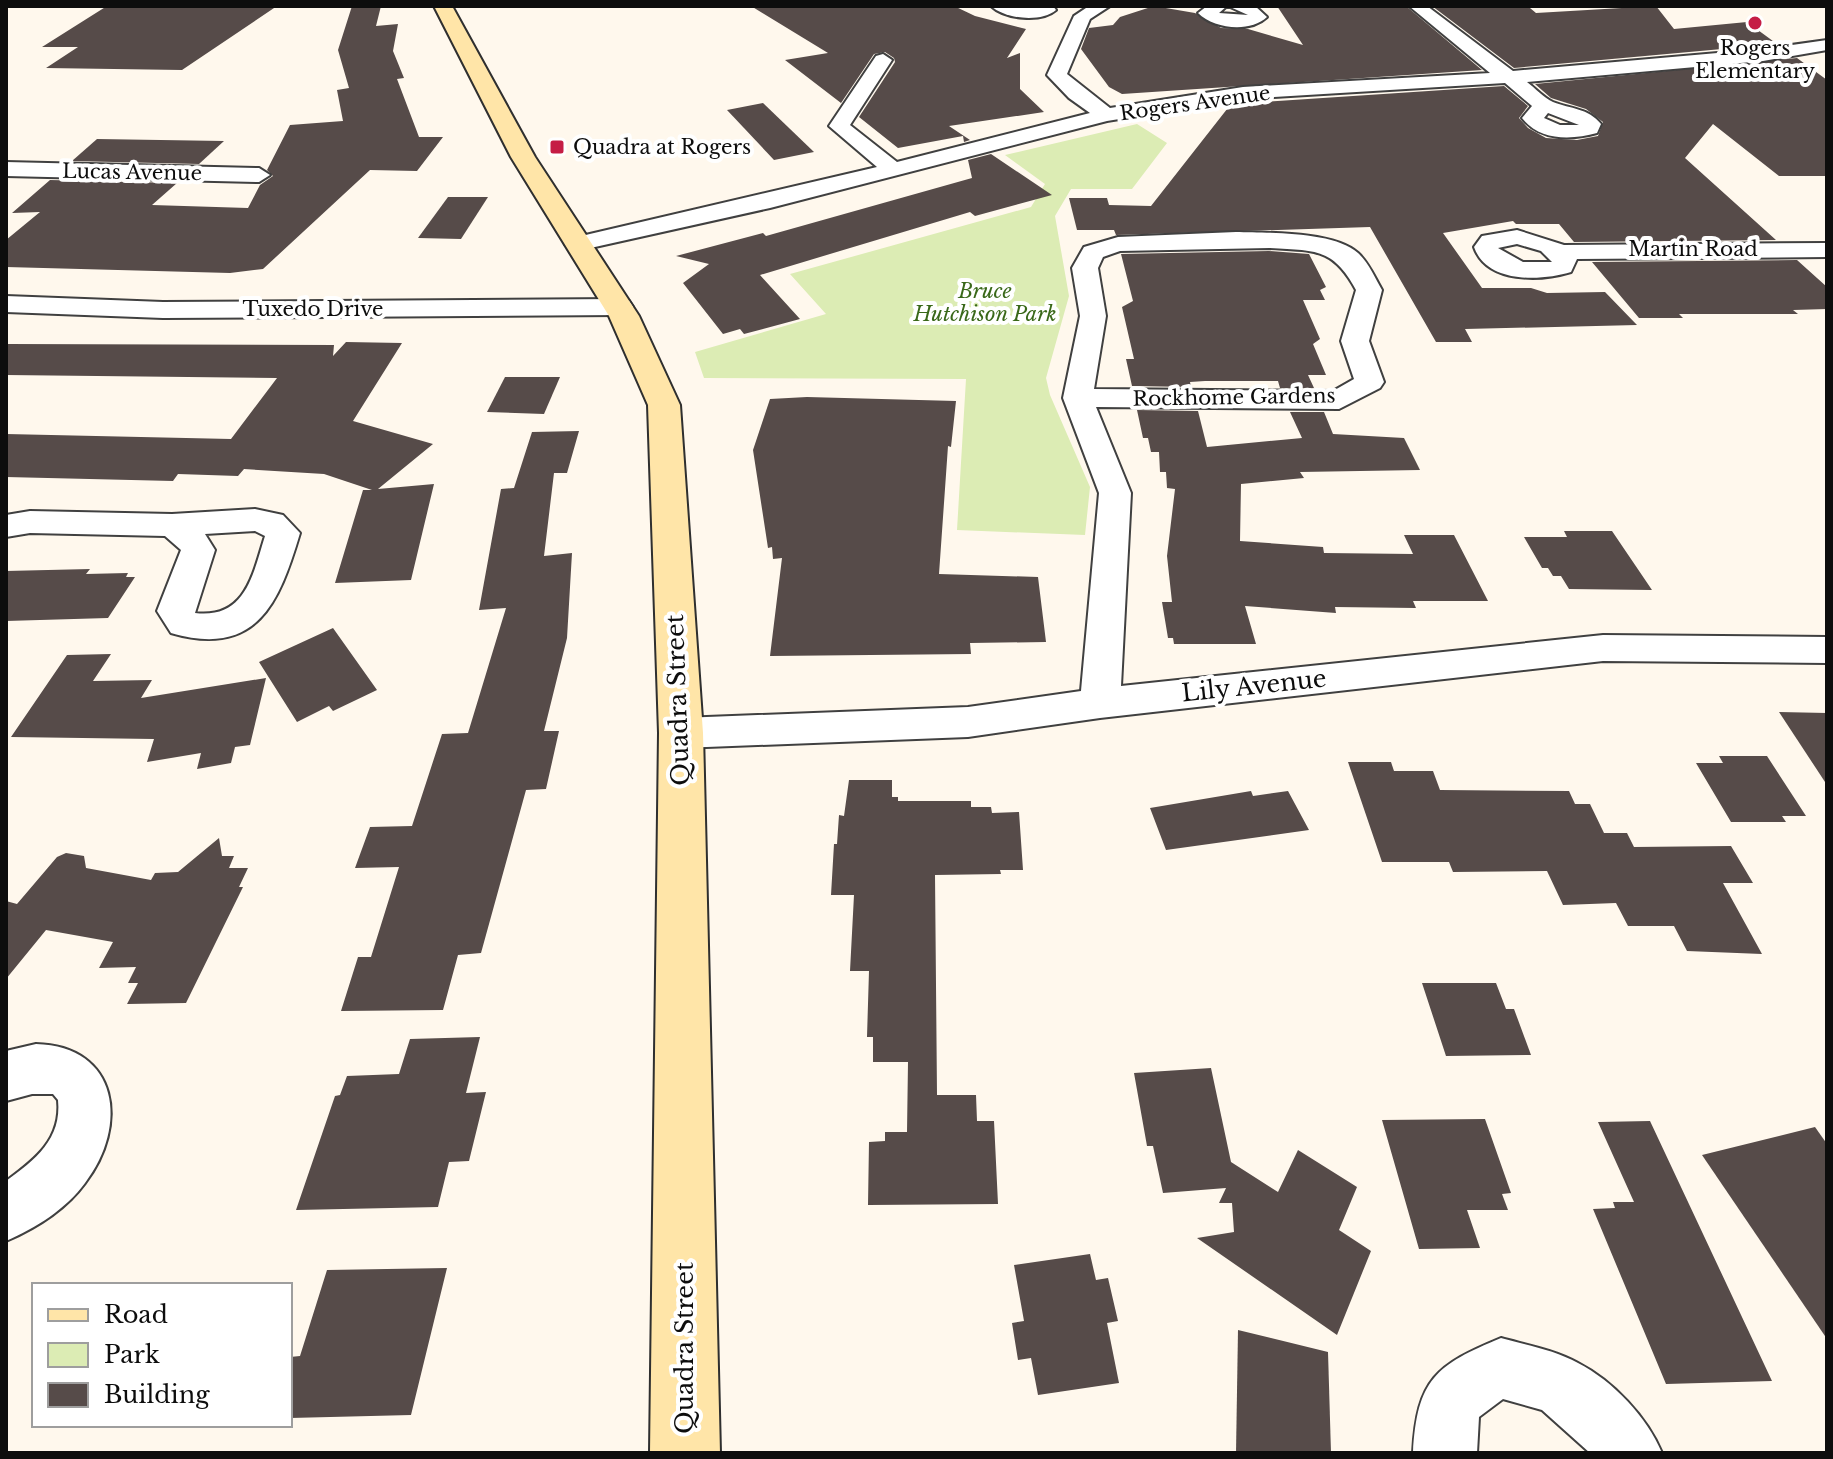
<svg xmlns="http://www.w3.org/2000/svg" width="1833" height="1459" font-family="'Libre Baskerville',serif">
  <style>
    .green { fill: #dcecb4 }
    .building { fill: #564b49 }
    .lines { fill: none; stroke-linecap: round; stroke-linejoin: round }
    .street-casing { stroke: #404040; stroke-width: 4 }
    .secondary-casing { stroke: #2f2f2f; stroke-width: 4 }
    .street { fill: #fff; fill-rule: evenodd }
    .secondary { fill: #ffe5a8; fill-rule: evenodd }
    .poi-dot { fill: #c51d45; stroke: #fff; stroke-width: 3 }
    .labels { text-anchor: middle; stroke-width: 8; stroke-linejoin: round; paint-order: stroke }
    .far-poi-label { font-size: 20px; fill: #0d0d0d; stroke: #fff }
    .far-street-label { font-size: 20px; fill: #0d0d0d; stroke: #fff }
    .far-park-label { font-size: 20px; font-style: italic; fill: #396819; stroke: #fff }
    .street-label { font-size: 24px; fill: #0d0d0d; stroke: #fff }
  </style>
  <rect width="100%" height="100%" fill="#fff8ed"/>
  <polygon class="green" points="1137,124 1167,143 1132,189 1071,189 1055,216 1069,296 1046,378 1050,395 1090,487 1085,535 957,530 966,379 704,378 695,352 826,314 790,274 1031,207 1045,184 1005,155"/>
  <g class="building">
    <polygon points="107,6 277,6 182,70 46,68 78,47 42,47"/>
    <polygon points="352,6 381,6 376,26 398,24 393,51 404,78 397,79 419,137 443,137 417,171 370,170 263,269 230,273 6,267 6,240 40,212 12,213 50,180 177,183 152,205 248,208 260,185 273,176 267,170 290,125 343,121 337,90 349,88 338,50"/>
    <polygon points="751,6 954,6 975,16 1026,29 1007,58 1020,53 1020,89 1044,112 949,126 970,140 964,142 963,136 898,148 859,117 895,62 894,58 885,52 874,54 841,103 785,60 828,53"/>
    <polygon points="1154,6 1195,13 1221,28 1248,29 1303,45 1277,6 1406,6 1482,70 1122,94 1109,87 1081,49 1089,28 1113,25 1120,17"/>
    <polygon points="1432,6 1513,6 1530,8 1536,13 1656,6 1674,29 1747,22 1777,44 1514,68"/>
    <polygon points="1797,58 1827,80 1827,176 1779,176 1713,124 1685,158 1776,240 1574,242 1559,224 1516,224 1513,221 1443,233 1482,288 1531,288 1547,293 1605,292 1637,325 1465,329 1472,342 1436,342 1370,227 1116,235 1114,230 1077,230 1069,198 1107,198 1109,205 1151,206 1231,104 1504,86 1528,106 1519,118 1528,128 1546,138 1577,140 1598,136 1603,122 1586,109 1551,98 1535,84"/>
    <polygon points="763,103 814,152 774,160 727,110"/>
    <polygon points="97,139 224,141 199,164 72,161"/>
    <polygon points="991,154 1052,195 975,216 970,212 760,275 800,319 744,334 740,329 723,334 683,283 709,264 676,256 763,233 766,236 972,178 968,160"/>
    <polygon points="448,197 488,197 461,239 418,238"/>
    <polygon points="1269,251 1309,254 1326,287 1320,290 1325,300 1303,300 1320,339 1313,344 1326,375 1308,375 1314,388 1280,388 1278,381 1205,381 1190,382 1191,387 1132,386 1126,359 1134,359 1122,307 1133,301 1121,254"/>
    <polygon points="1797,260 1827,287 1827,309 1793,310 1798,314 1679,314 1683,318 1639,318 1592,262"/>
    <polygon points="346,342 402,343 353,421 433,444 378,489 434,484 411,580 335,583 363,490 372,490 324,474 244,469 238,476 178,474 173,481 6,477 6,434 231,439 277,378 6,375 6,344 334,345 333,356"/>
    <polygon points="505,377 560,377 544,414 487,412"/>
    <polygon points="807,397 956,401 951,447 948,446 939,574 1038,577 1046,642 970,643 971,654 770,656 782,558 773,559 772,547 768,548 753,450 770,399"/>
    <polygon points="1137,410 1198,411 1207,447 1302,438 1290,412 1324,412 1333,434 1404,438 1420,470 1300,472 1304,478 1241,484 1240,541 1323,547 1324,553 1413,554 1404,535 1454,535 1488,601 1413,601 1416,608 1335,607 1336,613 1245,606 1256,644 1174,644 1173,638 1168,638 1162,602 1172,602 1167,556 1175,489 1167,488 1166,472 1160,472 1159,452 1151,452 1148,438 1143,438"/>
    <polygon points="579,431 567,473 554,473 544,556 572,553 567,638 544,731 559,731 546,789 526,790 481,953 458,955 443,1010 341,1011 358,957 371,957 399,867 355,868 370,827 412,826 442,734 468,733 506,608 479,610 501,489 514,488 532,432"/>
    <polygon points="1564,531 1612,531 1652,590 1569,589 1561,576 1553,576 1548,568 1542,568 1524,537 1567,537"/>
    <polygon points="90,569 86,574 128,573 126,577 135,577 108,618 6,621 6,571"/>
    <polygon points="333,628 377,690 333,711 329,706 297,722 259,662"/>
    <polygon points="111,654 93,681 152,680 141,698 266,678 250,745 235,747 231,763 197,769 201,753 147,762 154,739 11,737 67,655"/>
    <polygon points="1779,712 1827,713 1827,785"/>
    <polygon points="1719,756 1767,756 1806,816 1782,816 1786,822 1731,822 1696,763 1723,763"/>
    <polygon points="1348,762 1391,762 1394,771 1433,771 1440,790 1569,791 1575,804 1590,804 1604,833 1627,833 1634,847 1731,846 1753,883 1723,883 1762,954 1687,951 1674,926 1628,926 1616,903 1563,905 1547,871 1453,872 1449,862 1382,862"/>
    <polygon points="849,780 892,780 892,797 898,797 898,801 971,801 971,807 991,807 992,813 1019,812 1023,870 1000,870 1001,874 935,875 937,1095 976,1095 977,1121 994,1121 998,1204 868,1205 869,1142 885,1141 885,1132 907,1132 908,1062 873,1062 873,1037 867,1037 869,971 850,971 854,895 831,895 834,844 837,844 839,815 844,816"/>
    <polygon points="1251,791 1253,796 1288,791 1309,830 1166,850 1150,808"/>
    <polygon points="219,838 222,856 234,856 229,868 248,868 239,887 243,887 186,1003 127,1004 138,983 128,983 136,967 99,968 113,942 46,930 6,979 6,901 17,904 57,857 66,853 84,856 86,868 151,880 155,873 178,872"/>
    <polygon points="1422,983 1496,983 1506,1009 1514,1009 1531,1055 1446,1056"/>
    <polygon points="480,1037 466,1093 486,1092 469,1161 449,1162 438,1207 296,1210 335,1096 340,1095 347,1076 399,1074 410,1039"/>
    <polygon points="1211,1068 1231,1162 1278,1192 1298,1150 1357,1187 1339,1230 1371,1251 1337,1335 1197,1238 1234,1232 1232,1203 1219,1203 1226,1188 1163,1193 1153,1146 1147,1146 1134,1073"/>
    <polygon points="1485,1119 1511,1193 1502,1194 1508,1210 1467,1210 1480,1248 1419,1249 1382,1120"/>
    <polygon points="1650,1121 1772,1381 1666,1384 1593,1209 1615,1208 1613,1202 1634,1202 1598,1122"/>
    <polygon points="1815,1127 1827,1144 1827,1339 1702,1155"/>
    <polygon points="1090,1254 1096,1280 1108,1278 1118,1321 1107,1323 1119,1383 1038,1395 1031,1358 1018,1360 1012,1323 1024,1321 1014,1265"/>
    <polygon points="447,1268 411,1415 290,1418 290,1357 300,1356 327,1270"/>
    <polygon points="1238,1330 1328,1352 1331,1453 1236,1453"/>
  </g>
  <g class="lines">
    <defs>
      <g id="street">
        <path d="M991,6H1053L1056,10C1041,23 1005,19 991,6Z"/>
        <path d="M1089,6H1110L1090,19L1067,74L1110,108L1243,87L1490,73L1409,6H1427L1513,71L1763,49L1827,40V50L1763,61L1527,82C1535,88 1544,98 1553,102C1571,109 1588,108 1601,124L1597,133C1571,140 1540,141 1522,118L1532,106L1505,83L1243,99L1107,121L770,208L577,251L565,244L577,237L877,167L829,126L876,56L883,54L892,60L850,125L897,162L1090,113L1069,98L1047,75L1074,16ZM1548,113L1579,125H1560L1544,118Z"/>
        <path d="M1207,6H1227L1219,13L1248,15L1228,6H1255L1267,17C1250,33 1214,29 1198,13Z"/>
        <polygon points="6,162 259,168 270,175 259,182 6,176"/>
        <path d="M1517,230L1564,245L1827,243V257L1577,259L1571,272C1541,281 1487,284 1474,247L1482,236ZM1517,244L1541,251L1552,262H1523L1498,248Z"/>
        <path d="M1236,232C1267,233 1334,231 1358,253C1369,263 1375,278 1382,290L1369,341L1384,382L1380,388L1339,409L1096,407L1131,493L1121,686L1603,635L1827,637V663L1603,661L1100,718L968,737L681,748L667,744L661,733L667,722L681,718L968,707L1081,691L1099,493L1063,398L1080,316L1072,268L1084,247L1118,237ZM1269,248C1314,251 1333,247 1356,290L1341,341L1354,379L1333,391L1094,389L1106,316L1098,268L1103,257L1120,251Z"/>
        <polygon points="6,296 163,302 620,299 629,301 633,307 629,313 620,315 163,318 6,312"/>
        <path d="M255,509L283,515L300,533C279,603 257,658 171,633L157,611L181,550L165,536L30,533L6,537V515L30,511L172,514ZM255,531L265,536C253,574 246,619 195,613L215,550L205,534Z"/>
        <path d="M36,1044C119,1046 129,1126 85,1183C66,1209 36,1228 6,1241V1181C35,1160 62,1139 58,1100L53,1094H32L6,1101V1051Z"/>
        <path d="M1501,1338C1526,1345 1555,1350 1578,1363C1613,1381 1647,1417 1662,1453H1590L1542,1410L1503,1399L1479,1417L1477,1453H1413C1417,1379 1436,1365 1501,1338Z"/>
      </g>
      <polygon id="secondary" points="434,6 452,6 535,157 639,316 680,405 703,733 720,1453 650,1453 659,733 648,405 609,316 511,157"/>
    </defs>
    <use href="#street" class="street-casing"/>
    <use href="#secondary" class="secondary-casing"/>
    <use href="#street" class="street"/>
    <use href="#secondary" class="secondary"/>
  </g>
  <g class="poi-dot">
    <circle cx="1755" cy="23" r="8"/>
    <rect x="549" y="139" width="16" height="16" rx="4"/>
  </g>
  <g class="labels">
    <g class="far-poi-label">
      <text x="1755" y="55">Rogers<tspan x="1755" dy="23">Elementary</tspan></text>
      <text x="573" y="154" text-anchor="start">Quadra at Rogers</text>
    </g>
    <g class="far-street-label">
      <text transform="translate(1195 103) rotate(-8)" y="7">Rogers Avenue</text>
      <text transform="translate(132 172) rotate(1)" y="7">Lucas Avenue</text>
      <text x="1693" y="256">Martin Road</text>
      <text x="313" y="316">Tuxedo Drive</text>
      <text transform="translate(1234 397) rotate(-1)" y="7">Rockhome Gardens</text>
    </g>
    <g class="far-park-label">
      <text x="985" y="298">Bruce<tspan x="985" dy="23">Hutchison Park</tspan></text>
    </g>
    <g class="street-label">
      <text transform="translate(1254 686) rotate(-6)" y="8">Lily Avenue</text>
      <text transform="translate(678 700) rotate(-92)" y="8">Quadra Street</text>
      <text transform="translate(685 1348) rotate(-90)" y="8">Quadra Street</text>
    </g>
  </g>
  <rect width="1833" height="1459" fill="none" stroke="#0d0d0d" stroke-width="16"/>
  <rect x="32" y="1283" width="260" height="144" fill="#ffffff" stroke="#9e9e9e" stroke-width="2"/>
  <rect x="48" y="1309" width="40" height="12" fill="#ffe5a8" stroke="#9e9e9e" stroke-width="2"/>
  <text x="104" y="1323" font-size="24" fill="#0d0d0d">Road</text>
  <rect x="48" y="1343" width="40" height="24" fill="#dcecb4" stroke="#9e9e9e" stroke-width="2"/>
  <text x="104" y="1363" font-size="24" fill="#0d0d0d">Park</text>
  <rect x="48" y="1383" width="40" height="24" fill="#564b49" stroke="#9e9e9e" stroke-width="2"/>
  <text x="104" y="1403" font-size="24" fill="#0d0d0d">Building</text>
</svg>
